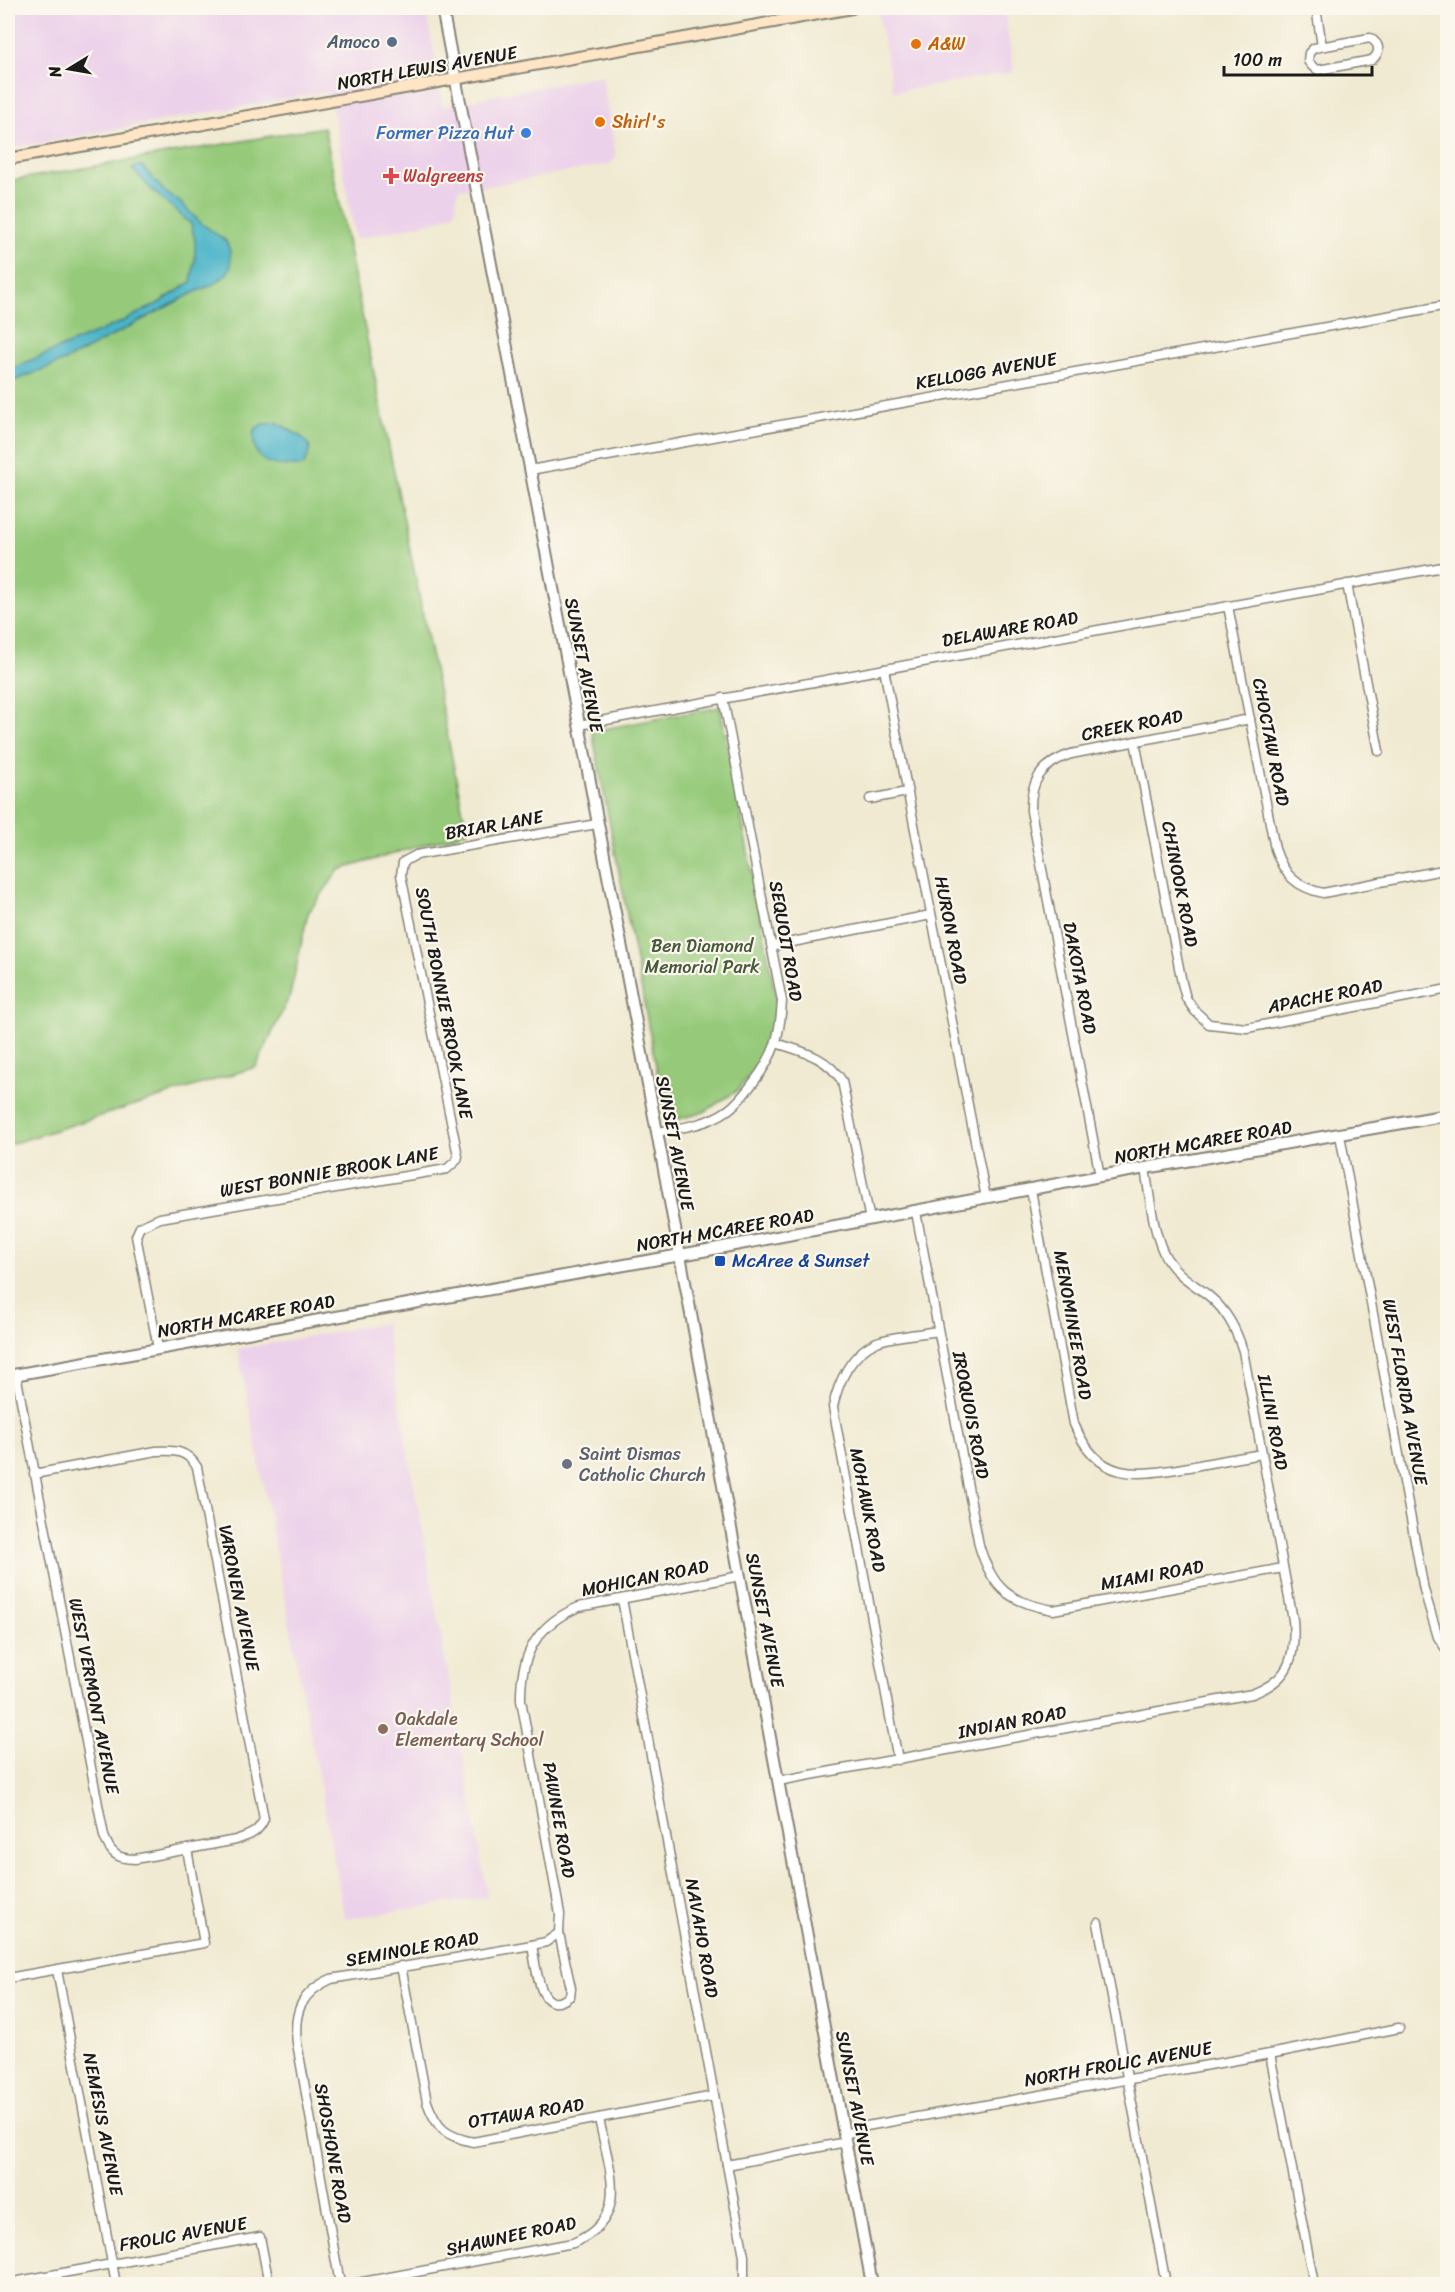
<svg xmlns="http://www.w3.org/2000/svg" width="1455" height="2292" font-family="Sriracha,sans-serif">
  <style>
    .built { fill: #ecd1ea }
    .green { fill: #96ca7a; stroke: #59734b; stroke-width: 1.5 }
    .water { fill: #4ab4c8; stroke: #336872; stroke-width: 1.5 }
    .lines { fill: none; stroke-linecap: round; stroke-linejoin: round }
    .minor-casing { stroke: #868377; stroke-width: 11 }
    .tertiary-casing { stroke: #868377; stroke-width: 14 }
    .secondary-casing { stroke: #868377; stroke-width: 14 }
    .minor { stroke: #fff; stroke-width: 8 }
    .tertiary { stroke: #fff; stroke-width: 10 }
    .secondary { stroke: #fde5c5; stroke-width: 10 }
    .service-dot { fill: #5c6f8a; stroke: #fbf7ec; stroke-width: 2 }
    .food-dot { fill: #e8710a; stroke: #fbf7ec; stroke-width: 2 }
    .shop-dot { fill: #3f7fe0; stroke: #fbf7ec; stroke-width: 2 }
    .health-dot { fill: #e0444e; stroke: #fbf7ec; stroke-width: 2 }
    .transit-dot { fill: #1a4fb4; stroke: #fbf7ec; stroke-width: 2 }
    .worship-dot { fill: #6b7280; stroke: #fbf7ec; stroke-width: 2 }
    .education-dot { fill: #8d6e63; stroke: #fbf7ec; stroke-width: 2 }
    .labels { text-anchor: middle; stroke-width: 4.5; stroke-linejoin: round; paint-order: stroke }
    .service-label { font-size: 18px; fill: #4e5e75; stroke: #fbf7ec; text-anchor: end }
    .food-label { font-size: 18px; fill: #c56008; stroke: #fbf7ec; text-anchor: start }
    .street-label { font-size: 18px; fill: #1c1c1c; stroke: #fbf7ec }
    .shop-label { font-size: 18px; fill: #366cbe; stroke: #fbf7ec; text-anchor: end }
    .health-label { font-size: 18px; fill: #be3a42; stroke: #fbf7ec; text-anchor: start }
    .park-label { font-size: 18px; fill: #47593d; stroke: #fbf7ec }
    .transit-label { font-size: 18px; fill: #164399; stroke: #fbf7ec; text-anchor: start }
    .worship-label { font-size: 18px; fill: #5b616d; stroke: #fbf7ec; text-anchor: start }
    .education-label { font-size: 18px; fill: #785e54; stroke: #fbf7ec; text-anchor: start }
  </style>
  <rect width="100%" height="100%" fill="#fbf7ec"/>
  <filter id="ink" filterUnits="userSpaceOnUse"><feTurbulence type="fractalNoise" baseFrequency=".0167" numOctaves="2"/><feDisplacementMap in="SourceGraphic" scale="12" xChannelSelector="R" yChannelSelector="G"/><feConvolveMatrix kernelMatrix="1 2 1 2 8 2 1 2 1" color-interpolation-filters="sRGB"/></filter>
  <filter id="wash" filterUnits="userSpaceOnUse"><feTurbulence type="fractalNoise" baseFrequency=".008" numOctaves="4" result="noise"/><feDisplacementMap in="SourceGraphic" scale="24" xChannelSelector="R" yChannelSelector="G"/><feGaussianBlur stdDeviation="1.35" result="paint"/><feColorMatrix in="noise" values="0 0 0 0 0 0 0 0 0 0 0 0 0 0 0 0 0 1.4 0 .05"/><feComposite in="paint" operator="in"/></filter>
  <g filter="url(#wash)">
    <rect width="100%" height="100%" fill="#f0ead2"/>
    <g class="built">
      <polygon points="8,8 426,8 443,106 602,75 616,157 610,164 488,186 458,189 455,212 438,221 355,239 334,116 327,91 8,149"/>
      <polygon points="877,8 1004,8 1014,72 893,92"/>
      <polygon points="385,1323 488,1897 345,1919 238,1349"/>
    </g>
    <g class="green">
      <polygon points="324,127 467,832 339,870 308,913 290,995 256,1067 8,1145 8,181"/>
      <polygon points="720,707 777,1002 774,1029 765,1055 738,1090 704,1112 679,1119 666,1118 592,731"/>
    </g>
    <g class="water">
      <polygon points="141,165 165,192 180,202 201,223 226,241 230,251 231,266 226,275 214,284 191,294 65,361 8,383 8,370 119,323 159,303 191,282 195,259 195,241 191,224 151,189 132,169"/>
      <path d="M278,423L302,437L310,447L308,456L303,466C274,467 250,466 254,430L262,424Z"/>
    </g>
  </g>
  <g filter="url(#ink)">
    <g class="lines">
      <defs>
        <g id="minor">
          <polyline points="1316,8 1322,46"/>
          <path d="M1370,38C1380,44 1381,52 1372,60L1318,70L1312,66L1308,61L1309,53L1314,48Z"/>
          <polyline points="530,470 1448,305"/>
          <polyline points="1347,584 1379,751"/>
          <path d="M1228,606L1275,849C1284,875 1296,887 1323,893L1448,869"/>
          <polyline points="884,669 986,1198"/>
          <polyline points="579,725 1448,566"/>
          <polyline points="1135,741 1182,983 1186,998 1195,1011 1209,1024 1247,1028 1448,989"/>
          <polyline points="870,799 907,792"/>
          <polyline points="772,946 931,915"/>
          <path d="M776,1043C803,1052 826,1056 842,1081L870,1220"/>
          <path d="M657,1132C681,1128 707,1125 728,1110C738,1103 746,1092 753,1083C775,1055 780,1035 782,1001L723,698"/>
          <polyline points="1340,1135 1424,1590 1438,1637 1448,1652"/>
          <path d="M1100,1176L1031,811C1030,780 1042,764 1071,754L1250,719"/>
          <path d="M1031,1190L1074,1424C1099,1483 1135,1476 1189,1467C1214,1462 1238,1458 1262,1454"/>
          <path d="M916,1212L979,1545C992,1589 1009,1602 1053,1610L1283,1568"/>
          <polyline points="158,1348 138,1246 136,1236 140,1227 160,1218 447,1169 457,1160 458,1156 401,875 403,862 416,855 597,824"/>
          <path d="M16,1374L104,1836C110,1853 117,1859 135,1859L236,1840C250,1835 258,1833 264,1819L197,1467C187,1450 174,1450 156,1451L34,1474"/>
          <polyline points="622,1599 744,2256 744,2284"/>
          <path d="M898,1760L833,1407C838,1382 851,1353 877,1342C892,1336 921,1334 938,1331"/>
          <path d="M778,1781L1252,1694C1290,1680 1296,1657 1293,1620L1243,1351C1236,1329 1227,1311 1209,1296C1194,1284 1178,1276 1167,1259C1153,1237 1150,1195 1145,1169"/>
          <polyline points="1098,1923 1166,2284"/>
          <path d="M532,1945C536,1965 539,2021 570,1996L571,1988L559,1933L560,1914L521,1700C520,1655 537,1624 579,1607L740,1576"/>
          <path d="M401,1966L427,2102C437,2129 445,2136 473,2142L714,2096"/>
          <polyline points="57,1970 116,2284"/>
          <polyline points="8,1978 204,1943 187,1849"/>
          <polyline points="1270,2054 1314,2284"/>
          <polyline points="845,2135 861,2127 1270,2054 1399,2028"/>
          <polyline points="727,2165 846,2142"/>
          <polyline points="8,2283 260,2237 269,2284"/>
          <path d="M340,2284L297,2043C293,2011 302,1992 331,1979L532,1945L546,1942L559,1933"/>
          <path d="M352,2284L573,2243C633,2218 608,2168 599,2118"/>
        </g>
        <g id="tertiary">
          <polyline points="442,8 657,1132 872,2284"/>
          <polyline points="8,1376 697,1252 1100,1176 1448,1115"/>
        </g>
        <polyline id="secondary" points="8,159 852,8"/>
      </defs>
      <use href="#minor" class="minor-casing"/>
      <use href="#tertiary" class="tertiary-casing"/>
      <use href="#secondary" class="secondary-casing"/>
      <use href="#minor" class="minor"/>
      <use href="#tertiary" class="tertiary"/>
      <use href="#secondary" class="secondary"/>
    </g>
  </g>
  <circle class="service-dot" cx="392" cy="42" r="6"/>
  <g class="food-dot">
    <circle cx="916" cy="44" r="6"/>
    <circle cx="600" cy="122" r="6"/>
  </g>
  <circle class="shop-dot" cx="526" cy="133" r="6"/>
  <path class="health-dot" d="M388 167h6v6h6v6h-6v6h-6v-6h-6v-6h6z"/>
  <rect class="transit-dot" x="714" y="1255" width="12" height="12" rx="3"/>
  <circle class="worship-dot" cx="567" cy="1464" r="6"/>
  <circle class="education-dot" cx="383" cy="1729" r="6"/>
  <g class="labels">
    <g class="service-label">
      <text x="380" y="48">Amoco</text>
    </g>
    <g class="food-label">
      <text x="928" y="50">A&amp;W</text>
      <text x="612" y="128">Shirl's</text>
    </g>
    <g class="street-label">
      <text transform="translate(427 68) rotate(-10)" y="6">NORTH LEWIS AVENUE</text>
      <text transform="translate(986 371) rotate(-10)" y="6">KELLOGG AVENUE</text>
      <text transform="translate(1010 629) rotate(-10)" y="6">DELAWARE ROAD</text>
      <text transform="translate(584 665) rotate(79)" y="6">SUNSET AVENUE</text>
      <text transform="translate(1132 725) rotate(-11)" y="6">CREEK ROAD</text>
      <text transform="translate(1271 742) rotate(79)" y="6">CHOCTAW ROAD</text>
      <text transform="translate(494 825) rotate(-10)" y="6">BRIAR LANE</text>
      <text transform="translate(1180 884) rotate(79)" y="6">CHINOOK ROAD</text>
      <text transform="translate(951 930) rotate(79)" y="6">HURON ROAD</text>
      <text transform="translate(786 941) rotate(80)" y="6">SEQUOIT ROAD</text>
      <text transform="translate(1080 978) rotate(79)" y="6">DAKOTA ROAD</text>
      <text transform="translate(1325 996) rotate(-11)" y="6">APACHE ROAD</text>
      <text transform="translate(444 1003) rotate(79)" y="6">SOUTH BONNIE BROOK LANE</text>
      <text transform="translate(1203 1142) rotate(-10)" y="6">NORTH MCAREE ROAD</text>
      <text transform="translate(675 1143) rotate(79)" y="6">SUNSET AVENUE</text>
      <text transform="translate(329 1172) rotate(-10)" y="6">WEST BONNIE BROOK LANE</text>
      <text transform="translate(725 1230) rotate(-10)" y="6">NORTH MCAREE ROAD</text>
      <text transform="translate(246 1316) rotate(-10)" y="6">NORTH MCAREE ROAD</text>
      <text transform="translate(1073 1325) rotate(80)" y="6">MENOMINEE ROAD</text>
      <text transform="translate(1405 1392) rotate(80)" y="6">WEST FLORIDA AVENUE</text>
      <text transform="translate(971 1415) rotate(79)" y="6">IROQUOIS ROAD</text>
      <text transform="translate(1273 1422) rotate(79)" y="6">ILLINI ROAD</text>
      <text transform="translate(868 1510) rotate(79)" y="6">MOHAWK ROAD</text>
      <text transform="translate(1152 1575) rotate(-10)" y="6">MIAMI ROAD</text>
      <text transform="translate(645 1578) rotate(-11)" y="6">MOHICAN ROAD</text>
      <text transform="translate(239 1598) rotate(79)" y="6">VARONEN AVENUE</text>
      <text transform="translate(765 1620) rotate(79)" y="6">SUNSET AVENUE</text>
      <text transform="translate(94 1696) rotate(79)" y="6">WEST VERMONT AVENUE</text>
      <text transform="translate(1012 1722) rotate(-11)" y="6">INDIAN ROAD</text>
      <text transform="translate(559 1820) rotate(80)" y="6">PAWNEE ROAD</text>
      <text transform="translate(702 1938) rotate(80)" y="6">NAVAHO ROAD</text>
      <text transform="translate(412 1949) rotate(-10)" y="6">SEMINOLE ROAD</text>
      <text transform="translate(1118 2064) rotate(-10)" y="6">NORTH FROLIC AVENUE</text>
      <text transform="translate(855 2098) rotate(79)" y="6">SUNSET AVENUE</text>
      <text transform="translate(526 2113) rotate(-9)" y="6">OTTAWA ROAD</text>
      <text transform="translate(103 2124) rotate(79)" y="6">NEMESIS AVENUE</text>
      <text transform="translate(333 2153) rotate(80)" y="6">SHOSHONE ROAD</text>
      <text transform="translate(183 2234) rotate(-10)" y="6">FROLIC AVENUE</text>
      <text transform="translate(511 2236) rotate(-12)" y="6">SHAWNEE ROAD</text>
    </g>
    <g class="shop-label">
      <text x="514" y="139">Former Pizza Hut</text>
    </g>
    <g class="health-label">
      <text x="403" y="182">Walgreens</text>
    </g>
    <g class="park-label">
      <text x="702" y="952">Ben Diamond<tspan x="702" dy="21">Memorial Park</tspan></text>
    </g>
    <g class="transit-label">
      <text x="732" y="1267">McAree &amp; Sunset</text>
    </g>
    <g class="worship-label">
      <text x="579" y="1460">Saint Dismas<tspan x="579" dy="21">Catholic Church</tspan></text>
    </g>
    <g class="education-label">
      <text x="395" y="1725">Oakdale<tspan x="395" dy="21">Elementary School</tspan></text>
    </g>
  </g>
  <rect width="1455" height="2292" fill="none" stroke="#fbf7ec" stroke-width="30"/>
  <g transform="translate(69 69) rotate(259)" stroke="#fbf7ec" stroke-width="4.5" paint-order="stroke">
  <path d="M0-4.5L10 22L0 15L-10 22Z" fill="#1c1c1c"/>
  <text y="-9" font-size="16" font-weight="bold" text-anchor="middle" fill="#1c1c1c">N</text>
  </g>
  <path d="M1224 66v9h148v-9" fill="none" stroke="#1c1c1c" stroke-width="3"/>
  <text x="1233" y="66" font-size="18" fill="#1c1c1c" stroke="#fbf7ec" stroke-width="4.5" paint-order="stroke">100 m</text>
</svg>
